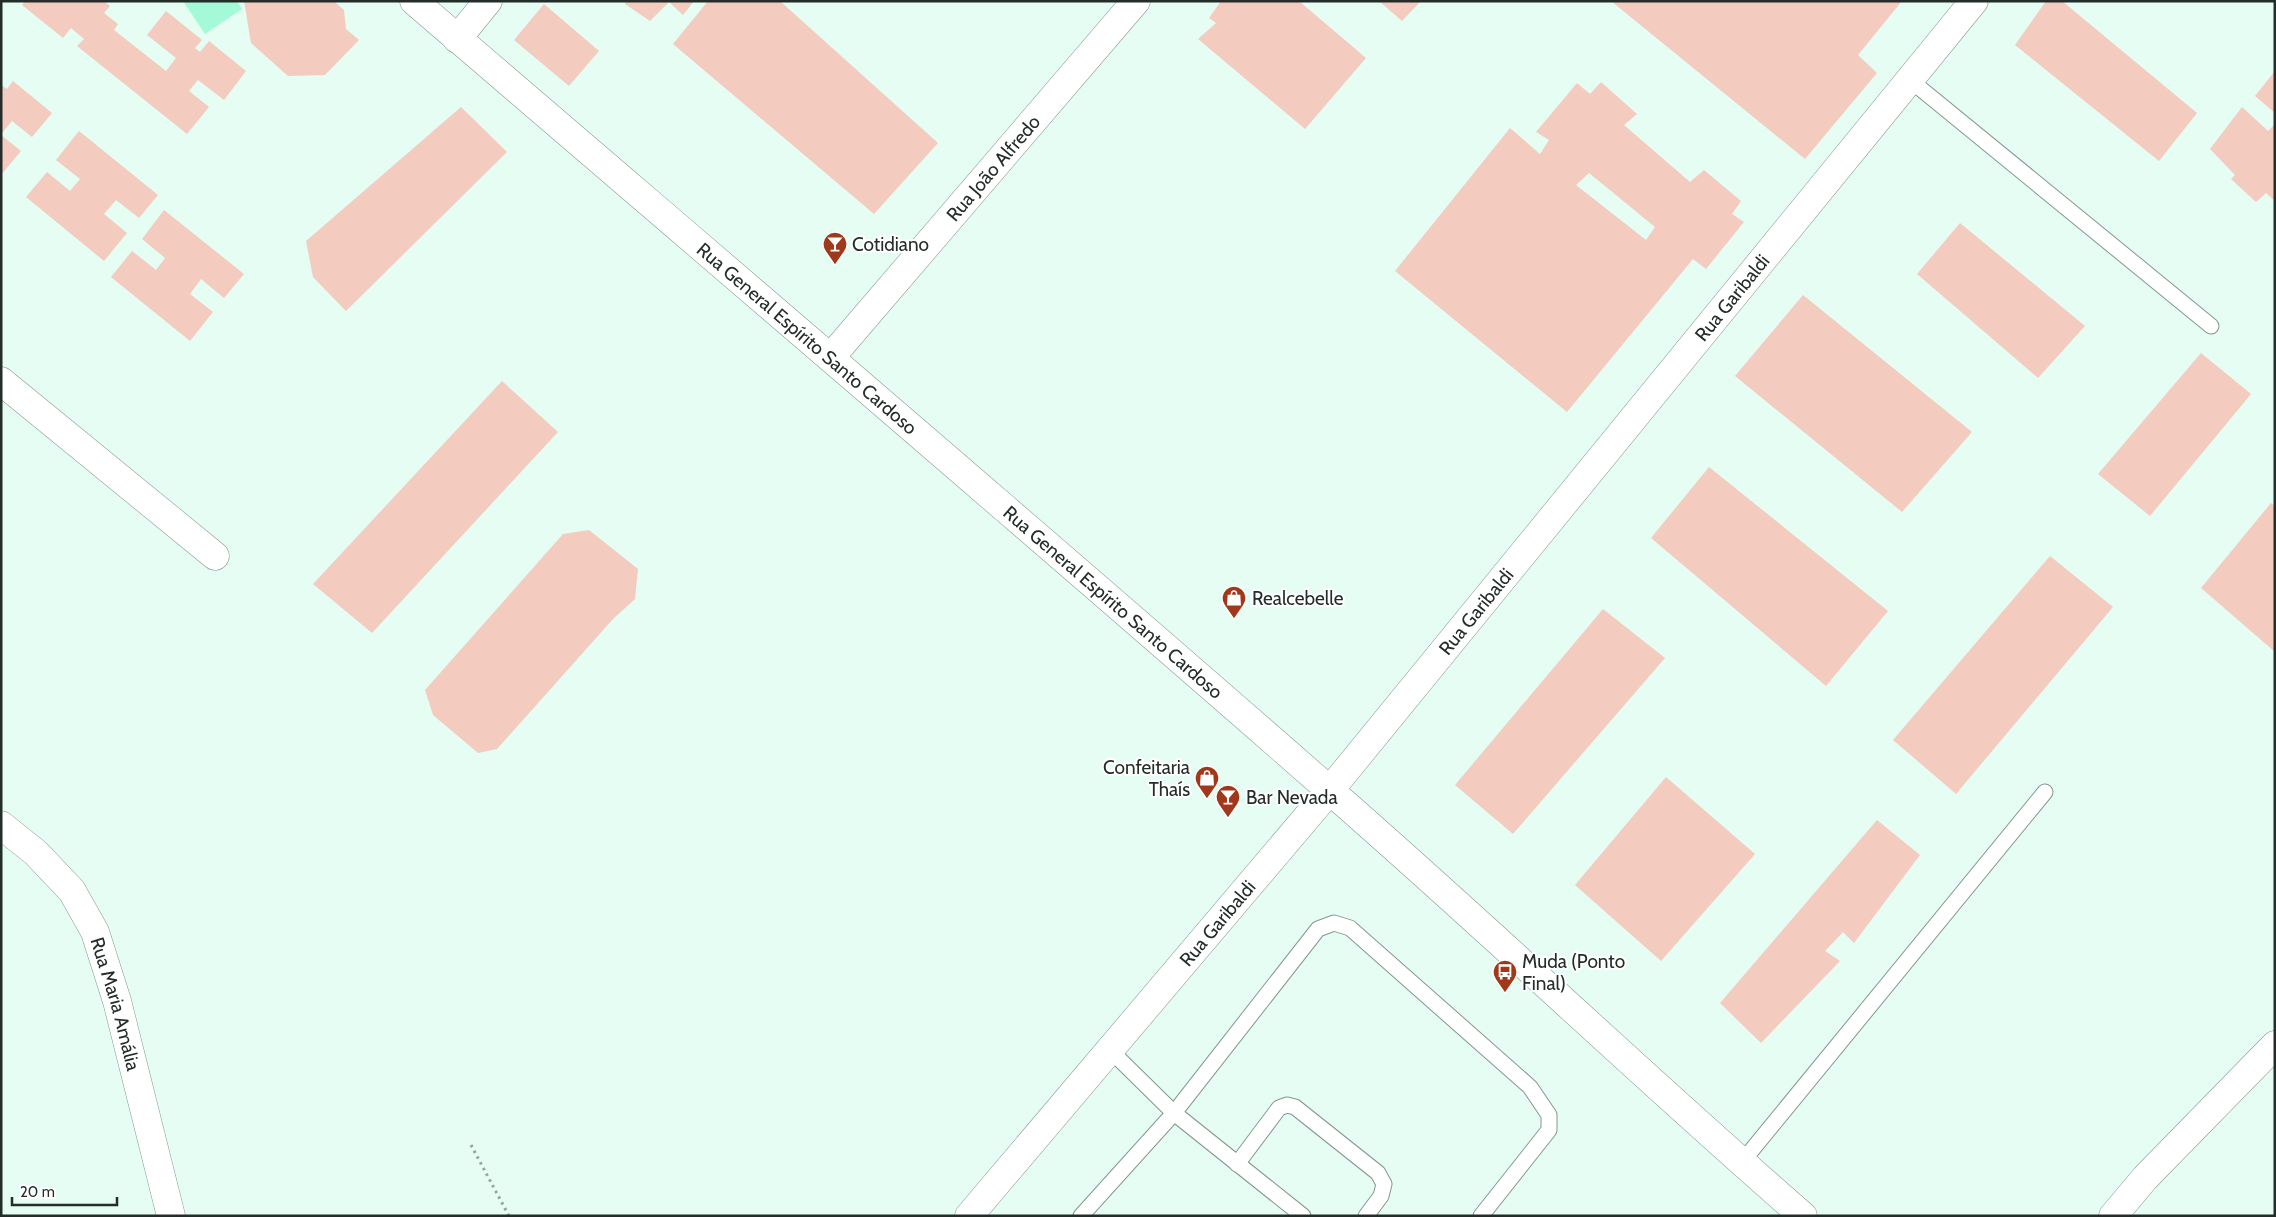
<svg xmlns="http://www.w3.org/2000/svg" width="2276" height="1217" font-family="Cabin,sans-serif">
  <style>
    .green { fill: #a4f9d9 }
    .building { fill: #f4cbbf; fill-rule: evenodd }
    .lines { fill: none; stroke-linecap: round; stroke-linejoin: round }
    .service-casing { stroke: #83988f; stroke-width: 17 }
    .minor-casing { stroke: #83988f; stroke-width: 29 }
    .path { stroke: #93a59e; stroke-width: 3; stroke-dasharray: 2.5 4; stroke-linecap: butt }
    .service { stroke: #fff; stroke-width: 15 }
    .minor { stroke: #fff; stroke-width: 28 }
    .labels { text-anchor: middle; stroke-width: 4; stroke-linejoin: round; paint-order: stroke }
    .street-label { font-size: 19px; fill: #242d2a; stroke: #fff }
    .poi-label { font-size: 19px; fill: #242d2a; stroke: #fff; text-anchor: start }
  </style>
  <rect width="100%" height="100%" fill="#e5fdf3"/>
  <polygon class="green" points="183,1 237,1 242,9 205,34"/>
  <g class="building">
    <polygon points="25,1 104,1 110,6 104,13 118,24 114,30 166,71 176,58 147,35 166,11 202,40 195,48 200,52 209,41 246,71 224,100 198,80 189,91 209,107 187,134 77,46 84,39 71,28 63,38 22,5"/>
    <polygon points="244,1 334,1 344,10 346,29 359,40 325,75 288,76 251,43"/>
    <polygon points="626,1 694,1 683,15 669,2 650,21 625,4"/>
    <polygon points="708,1 780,1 938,143 874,214 673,44"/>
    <polygon points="1221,1 1299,1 1366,58 1305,129 1198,39 1216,23 1209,18"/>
    <polygon points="1379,1 1421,1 1402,21"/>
    <polygon points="1611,1 1902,1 1858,55 1877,73 1805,159"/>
    <polygon points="2046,1 2062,1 2197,113 2159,161 2015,45"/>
    <polygon points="544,4 599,51 569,86 514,40"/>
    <polygon points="2275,71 2275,113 2255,96"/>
    <polygon points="13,81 52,113 32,137 12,121 1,134 1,85 7,89"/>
    <path d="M1601,82L1637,114L1624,125L1690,182L1704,170L1741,201L1732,214L1744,222L1706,269L1693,259L1567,412L1395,271L1510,128L1540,154L1549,140L1536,132L1577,83L1590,94ZM1589,173L1655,227L1646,240L1576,185Z"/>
    <polygon points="461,107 507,152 346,311 313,277 306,241"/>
    <polygon points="2242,107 2268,131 2275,124 2275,201 2266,193 2256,202 2231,179 2235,175 2210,149"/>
    <polygon points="79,131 158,195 139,218 116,200 104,214 127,233 104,261 26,197 47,172 70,191 80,179 56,160"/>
    <polygon points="1,135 21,151 1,175"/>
    <polygon points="164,210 244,274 224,298 201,279 190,294 213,312 190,341 111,277 132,251 156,270 165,258 142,239"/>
    <polygon points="1960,223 2085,326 2038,378 1917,274"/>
    <polygon points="1803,295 1972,432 1902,512 1735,376"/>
    <polygon points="2201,353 2251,394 2150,516 2098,474"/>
    <polygon points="502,381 558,432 372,633 313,584"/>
    <polygon points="1709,467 1888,611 1826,686 1651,538"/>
    <polygon points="2271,503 2275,506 2275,652 2201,588"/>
    <polygon points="589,530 638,569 635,599 613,619 497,749 478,753 433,715 425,690 563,534"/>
    <polygon points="2050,556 2113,607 1956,794 1893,740"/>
    <polygon points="1603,609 1665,658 1513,834 1455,785"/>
    <polygon points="1666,777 1755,854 1661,961 1575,885"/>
    <polygon points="1877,820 1920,855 1854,943 1843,932 1825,951 1840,961 1761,1043 1720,1003"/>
  </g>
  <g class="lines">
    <defs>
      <g id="service">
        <polyline points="1910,80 2211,326"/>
        <polyline points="1110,1050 1174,1113 1303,1216"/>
        <polyline points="1742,1162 2045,792"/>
        <polyline points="1237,1164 1279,1108 1287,1105 1295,1107 1378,1173 1384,1184 1381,1196 1366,1216"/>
        <polyline points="1081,1216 1174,1113 1318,929 1334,923 1350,928 1530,1087 1549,1115 1549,1130 1481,1216"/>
      </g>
      <g id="minor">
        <path id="s1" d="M414,1C719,263 1025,523 1327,788C1488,928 1642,1076 1803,1216"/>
        <polyline points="457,39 488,1"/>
        <path id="s2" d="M831,357L1136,1"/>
        <polyline points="1,381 215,556"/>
        <path id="s3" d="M1,825L36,853L72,891L95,932L117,1001L171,1216"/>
        <path id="s4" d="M969,1216L1330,790L1974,1"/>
        <polyline points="2113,1216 2145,1178 2275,1045"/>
      </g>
    </defs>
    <use href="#service" class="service-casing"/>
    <use href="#minor" class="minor-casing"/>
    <polyline class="path" points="471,1145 509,1216"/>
    <use href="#service" class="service"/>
    <use href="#minor" class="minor"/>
  </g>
  <defs>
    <symbol id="bar-pin" viewBox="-11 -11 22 30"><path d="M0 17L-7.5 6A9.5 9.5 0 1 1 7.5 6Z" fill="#a0381b" stroke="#fff"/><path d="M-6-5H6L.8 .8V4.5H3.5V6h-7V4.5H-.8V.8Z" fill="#fff"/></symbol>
    <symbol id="shop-pin" viewBox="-11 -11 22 30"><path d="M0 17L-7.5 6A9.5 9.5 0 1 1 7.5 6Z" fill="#a0381b" stroke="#fff"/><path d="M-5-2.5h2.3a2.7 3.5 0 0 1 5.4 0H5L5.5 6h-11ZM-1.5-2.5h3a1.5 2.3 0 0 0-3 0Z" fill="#fff"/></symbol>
    <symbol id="bus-pin" viewBox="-11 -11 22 30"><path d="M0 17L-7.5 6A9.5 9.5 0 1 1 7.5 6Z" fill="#a0381b" stroke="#fff"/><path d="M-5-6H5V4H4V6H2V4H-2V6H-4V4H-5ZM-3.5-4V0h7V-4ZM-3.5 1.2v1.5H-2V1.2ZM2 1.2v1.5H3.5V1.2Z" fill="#fff"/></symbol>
  </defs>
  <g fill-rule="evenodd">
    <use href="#bar-pin" x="821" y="230" width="28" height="38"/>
    <use href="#shop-pin" x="1220" y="584" width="28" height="38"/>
    <use href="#shop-pin" x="1193" y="764" width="28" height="38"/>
    <use href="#bar-pin" x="1214" y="783" width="28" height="38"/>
    <use href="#bus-pin" x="1491" y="958" width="28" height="38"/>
  </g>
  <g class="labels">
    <g class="street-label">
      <text dy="7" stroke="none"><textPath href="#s2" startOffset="249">Rua João Alfredo</textPath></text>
      <text dy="7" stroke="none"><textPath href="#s4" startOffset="1194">Rua Garibaldi</textPath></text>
      <text dy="7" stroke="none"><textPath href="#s1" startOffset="518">Rua General Espírito Santo Cardoso</textPath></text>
      <text dy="7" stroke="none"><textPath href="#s1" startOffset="922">Rua General Espírito Santo Cardoso</textPath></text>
      <text dy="7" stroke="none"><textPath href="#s4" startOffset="789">Rua Garibaldi</textPath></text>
      <text dy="7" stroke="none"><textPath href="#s4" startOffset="384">Rua Garibaldi</textPath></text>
      <text dy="7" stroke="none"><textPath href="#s3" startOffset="219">Rua Maria Amália</textPath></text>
    </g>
    <g class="poi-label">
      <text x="852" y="251">Cotidiano</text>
      <text x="1252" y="605">Realcebelle</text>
      <text x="1190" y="774" text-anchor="end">Confeitaria<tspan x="1190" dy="22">Thaís</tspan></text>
      <text x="1246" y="804">Bar Nevada</text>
      <text x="1522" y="968">Muda (Ponto<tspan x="1522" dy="22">Final)</tspan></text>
    </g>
  </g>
  <rect width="2276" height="1217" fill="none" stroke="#242d2a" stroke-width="5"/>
  <path d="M12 1197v8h105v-8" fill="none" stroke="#242d2a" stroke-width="2.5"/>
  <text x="20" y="1197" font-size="15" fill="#242d2a" stroke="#ffffff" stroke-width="4" paint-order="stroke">20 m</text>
</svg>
